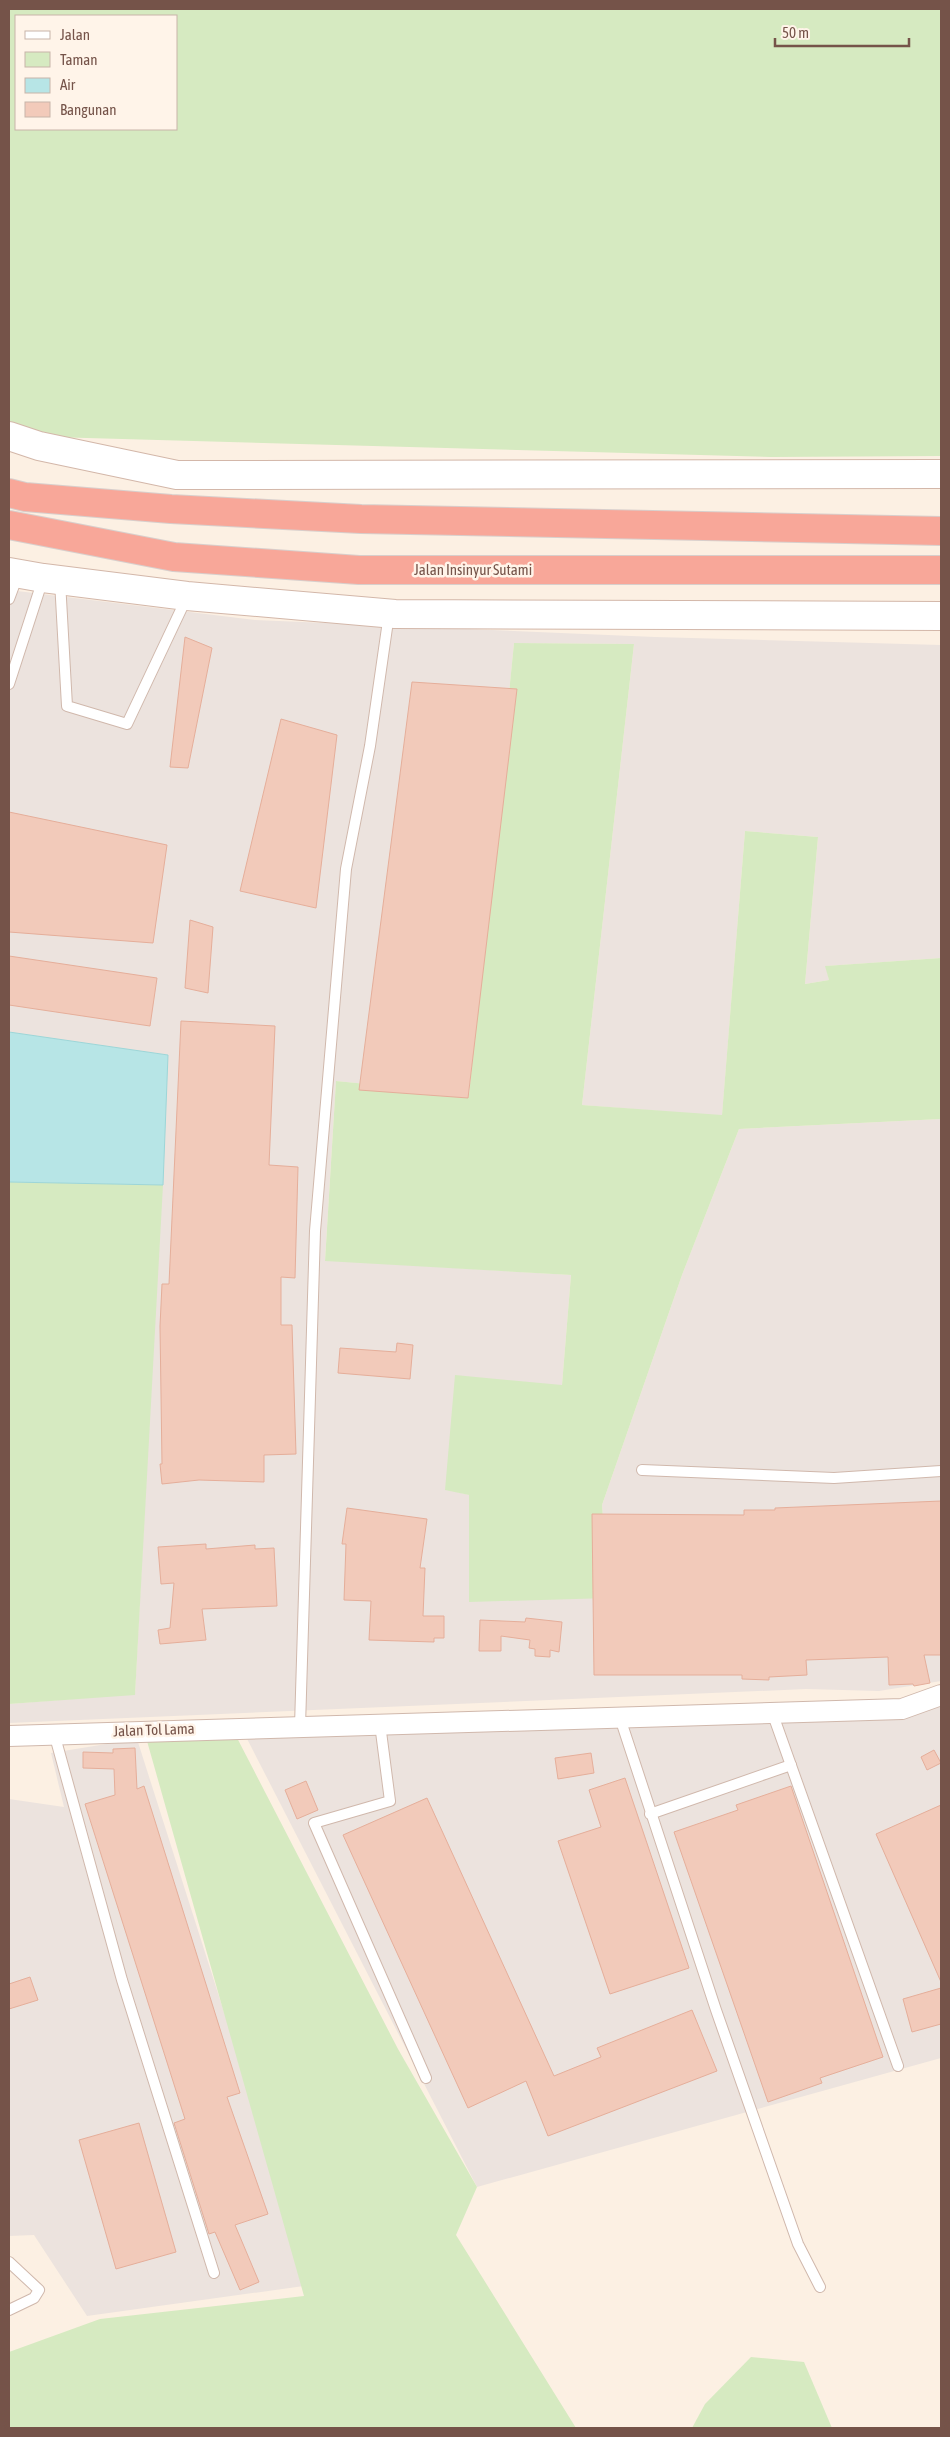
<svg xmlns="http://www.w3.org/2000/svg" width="950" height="2437" font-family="'Asap Condensed',sans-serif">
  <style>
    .industrial { fill: #ece3de }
    .green { fill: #d6eac1; fill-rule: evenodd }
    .water { fill: #b7e5e6; stroke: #9dd6d8 }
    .building { fill: #f2caba; stroke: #e5ae9a }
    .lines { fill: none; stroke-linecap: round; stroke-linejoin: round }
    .lane-casing { stroke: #d0b8ac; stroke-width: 12 }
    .street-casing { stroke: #d0b8ac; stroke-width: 22 }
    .secondary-casing { stroke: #d3b7a9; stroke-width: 30 }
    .highway-casing { stroke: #d8cfcc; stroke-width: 30 }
    .lane { stroke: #fff; stroke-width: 10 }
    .street { stroke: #fff; stroke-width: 20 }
    .secondary { stroke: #fff; stroke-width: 28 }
    .highway { stroke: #f8a799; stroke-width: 28 }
    .labels { text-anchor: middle; stroke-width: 5; stroke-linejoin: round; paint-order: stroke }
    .street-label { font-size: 15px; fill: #755349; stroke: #fff4e9 }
  </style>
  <rect width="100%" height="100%" fill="#fcf0e3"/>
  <g class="industrial">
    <polygon points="9,590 255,620 655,637 941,645 941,958 826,966 829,980 805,984 818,837 745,831 722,1116 582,1105 634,644 514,643 469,1094 336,1081 325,1260 571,1275 562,1385 445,1489 469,1495 609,1598 602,1505 682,1275 739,1129 941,1119 941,1681 879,1691 806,1689 9,1723 9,1704 135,1694 168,1055 9,1032"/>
    <polygon points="941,1702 941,2058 477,2187 243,1731"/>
    <polygon points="137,1739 311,2285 87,2316 34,2235 9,2236 9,1799 64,1807 51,1753"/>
  </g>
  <g class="green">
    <path d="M9,9H941V456L771,457L51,437L9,421ZM16,16H176V129H16Z"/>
    <polygon points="514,643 634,644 582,1105 722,1115 745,831 818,837 805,984 829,980 825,966 941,958 941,1119 739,1129 682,1275 602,1505 609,1598 469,1602 469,1495 445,1490 455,1375 562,1385 571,1275 325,1261 336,1081 469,1094"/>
    <polygon points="9,1182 163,1185 135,1695 9,1704"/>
    <polygon points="235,1734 398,2049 477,2187 456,2235 576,2428 9,2428 9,2352 100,2319 304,2296 147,1741"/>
    <polygon points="751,2357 804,2362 832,2428 692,2428 705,2404"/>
  </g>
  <polygon class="water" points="9,1032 168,1055 163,1185 9,1182"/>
  <g class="building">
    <polygon points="185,637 212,648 188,768 170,767"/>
    <polygon points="412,682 517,689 468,1098 359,1090"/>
    <polygon points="281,719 337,735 316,908 240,891"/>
    <polygon points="9,812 167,845 153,943 9,932"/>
    <polygon points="190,920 213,927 208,993 185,988"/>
    <polygon points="9,956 157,978 150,1026 9,1005"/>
    <polygon points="181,1021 275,1026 269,1165 298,1167 295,1278 281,1277 281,1325 292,1325 296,1454 264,1455 264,1482 199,1480 162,1484 160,1464 162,1464 160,1326 162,1284 169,1284"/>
    <polygon points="397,1343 413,1345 410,1379 338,1373 340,1348 396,1352"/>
    <polygon points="941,1501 941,1655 924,1655 930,1683 914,1686 913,1684 889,1685 888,1657 806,1660 807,1675 769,1677 769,1680 742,1679 742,1675 594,1675 592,1514 744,1515 744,1510 775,1510 775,1508"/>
    <polygon points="347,1508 427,1519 420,1568 425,1568 423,1616 444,1616 444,1638 434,1638 434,1642 369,1640 371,1601 344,1600 346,1544 342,1544"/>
    <polygon points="206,1544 206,1549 255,1545 255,1549 274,1548 277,1606 202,1609 206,1640 160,1644 158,1630 170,1628 174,1583 161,1584 158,1547"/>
    <polygon points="526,1618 562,1622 559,1652 550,1650 550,1657 535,1656 535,1649 529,1648 530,1640 501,1636 501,1651 479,1651 480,1620 525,1622"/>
    <polygon points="135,1748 137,1789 144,1786 240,2093 227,2097 268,2214 235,2225 259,2282 240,2290 215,2232 209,2234 204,2218 174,2123 185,2119 85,1804 115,1795 114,1769 83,1768 83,1752 113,1753 113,1749"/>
    <polygon points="934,1750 941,1763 927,1770 921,1757"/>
    <polygon points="591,1753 594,1773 558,1779 555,1758"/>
    <polygon points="625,1778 689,1968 610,1994 558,1841 601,1827 589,1790"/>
    <polygon points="306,1781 318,1810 297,1819 285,1790"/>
    <polygon points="791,1786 883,2057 820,2078 822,2083 768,2102 674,1832 738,1810 736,1805"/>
    <polygon points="427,1798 554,2076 601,2057 597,2048 692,2010 717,2071 548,2136 526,2081 468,2108 343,1835"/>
    <polygon points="941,1805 941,1982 876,1834"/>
    <polygon points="30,1977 38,2000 9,2009 9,1984"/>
    <polygon points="941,1988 941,2024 912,2032 903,1999"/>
    <polygon points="139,2123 176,2252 116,2269 79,2140"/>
  </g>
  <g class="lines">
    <defs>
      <g id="lane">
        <polyline points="60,581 67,706 127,724 187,597"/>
        <polyline points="9,599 18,575"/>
        <polyline points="9,684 43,579"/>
        <polyline points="642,1470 834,1478 941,1471"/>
        <polyline points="772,1712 898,2066"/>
        <polyline points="620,1718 716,2010 798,2244 820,2287"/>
        <polyline points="380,1724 390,1801 314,1823 426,2078"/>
        <polyline points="300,1726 315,1231 346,869 370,746 389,614"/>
        <polyline points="54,1733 122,1980 214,2273"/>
        <polyline points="650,1814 791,1765"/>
        <polyline points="9,2262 39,2290 34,2298 9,2310"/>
      </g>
      <polyline id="street" points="9,1736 902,1709 941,1695"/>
      <g id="secondary">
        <polyline points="9,436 39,446 177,475 941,474"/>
        <polyline points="9,572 43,578 187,596 395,614 941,616"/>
      </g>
      <g id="highway">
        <polyline points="9,493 25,497 171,509 361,519 941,531"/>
        <polyline points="9,525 174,557 359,570 941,570"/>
      </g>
    </defs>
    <use href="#lane" class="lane-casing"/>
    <use href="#street" class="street-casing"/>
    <use href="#secondary" class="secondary-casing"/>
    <use href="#highway" class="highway-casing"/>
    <use href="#lane" class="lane"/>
    <use href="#street" class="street"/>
    <use href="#secondary" class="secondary"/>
    <use href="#highway" class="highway"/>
  </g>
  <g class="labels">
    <g class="street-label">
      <text x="473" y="575">Jalan Insinyur Sutami</text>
      <text transform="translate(154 1730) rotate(-2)" y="5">Jalan Tol Lama</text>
    </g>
  </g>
  <rect width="950" height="2437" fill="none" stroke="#755349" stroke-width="20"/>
  <rect x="15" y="15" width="162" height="115" fill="#fff4e9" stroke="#c8b4a9"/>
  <rect x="25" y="31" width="25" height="8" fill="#ffffff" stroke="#c8b4a9"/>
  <text x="60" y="40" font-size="15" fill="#755349">Jalan</text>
  <rect x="25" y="52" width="25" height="15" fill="#d6eac1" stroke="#c8b4a9"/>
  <text x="60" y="65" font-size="15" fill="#755349">Taman</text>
  <rect x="25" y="78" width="25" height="15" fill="#b7e5e6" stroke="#c8b4a9"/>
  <text x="60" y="90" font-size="15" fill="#755349">Air</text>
  <rect x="25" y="102" width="25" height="15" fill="#f2caba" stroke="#c8b4a9"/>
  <text x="60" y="115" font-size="15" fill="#755349">Bangunan</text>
  <path d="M775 38v8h134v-8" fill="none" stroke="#755349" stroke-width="2.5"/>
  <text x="782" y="38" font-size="15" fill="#755349" stroke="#fff4e9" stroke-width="4" paint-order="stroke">50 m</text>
</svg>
